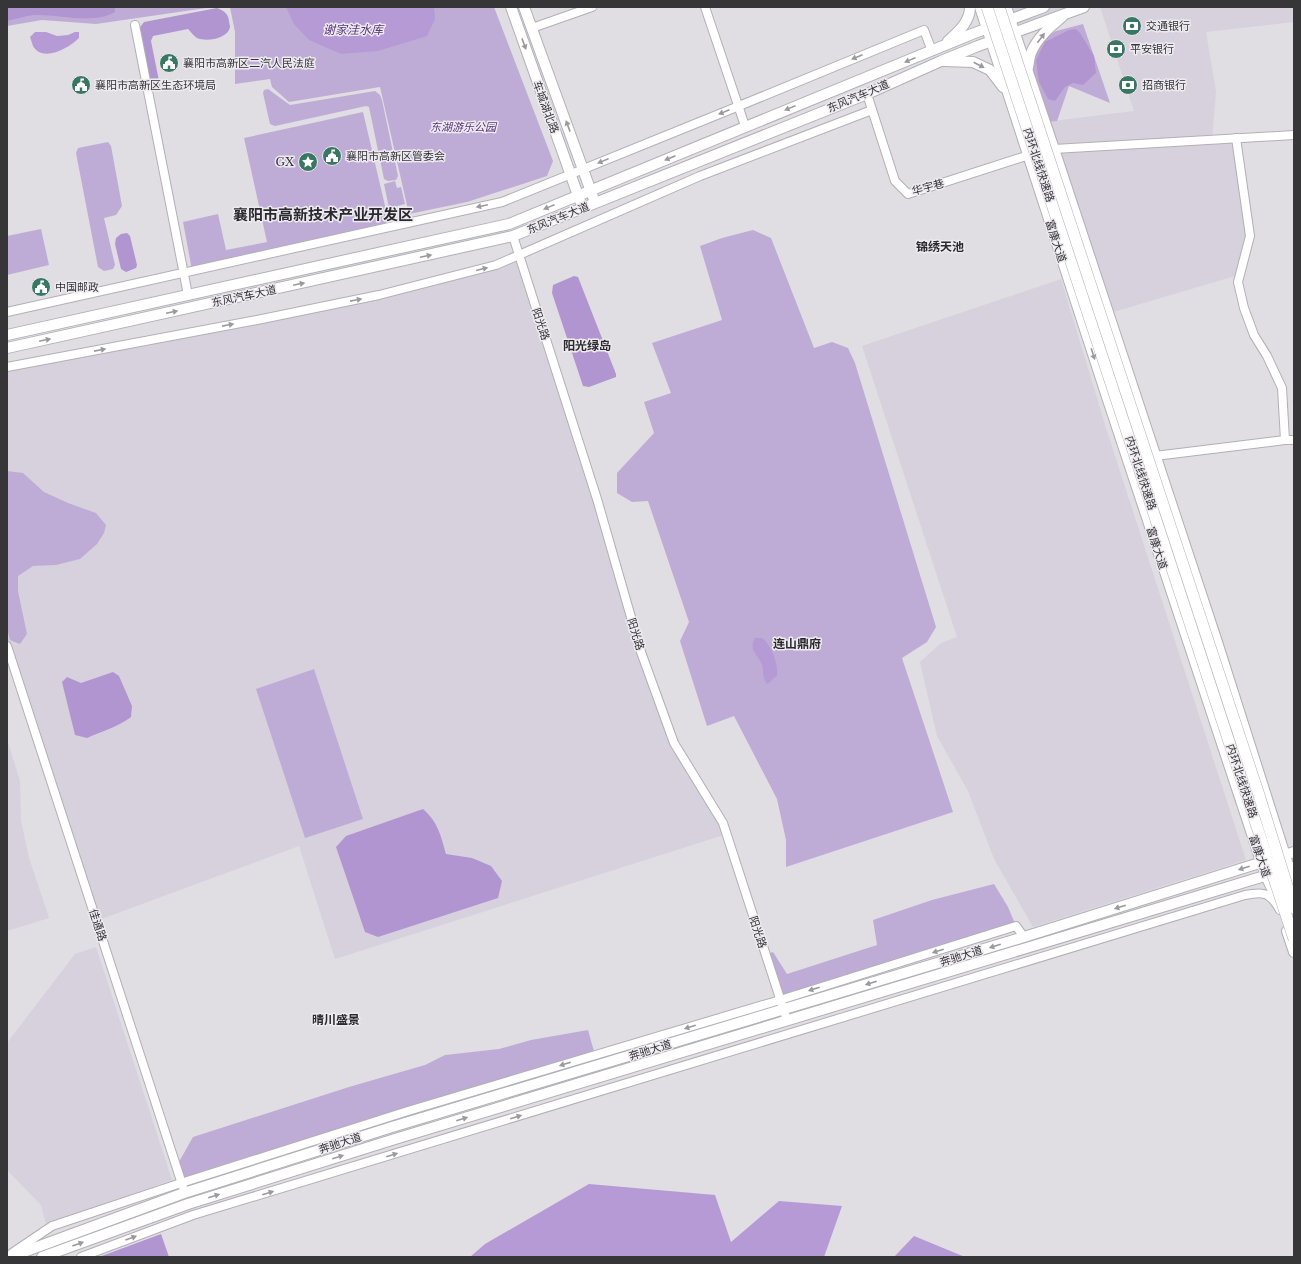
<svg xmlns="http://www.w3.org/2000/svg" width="1301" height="1264" font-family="'Libre Baskerville','Noto Sans SC',serif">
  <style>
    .built { fill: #d7d1de }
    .green { fill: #bfacd6 }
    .forest { fill: #b195d0 }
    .water { fill: #b59ad5 }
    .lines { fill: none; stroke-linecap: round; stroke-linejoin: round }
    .minor-casing { stroke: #b2b0b6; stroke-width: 10 }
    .major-casing { stroke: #b2b0b6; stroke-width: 12 }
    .minor { stroke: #fff; stroke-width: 8 }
    .major { stroke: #fff; stroke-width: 10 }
    .highway-bridge-casing { stroke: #b2b0b6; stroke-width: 12; stroke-linecap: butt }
    .highway-bridge { stroke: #fff; stroke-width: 11 }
    .oneway { fill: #9a9a9c }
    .labels { text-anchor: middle; stroke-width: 3; stroke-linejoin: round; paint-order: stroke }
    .poi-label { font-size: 11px; fill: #363538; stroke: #edeaf0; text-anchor: start }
    .street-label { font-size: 11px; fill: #363538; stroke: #edeaf0 }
    .park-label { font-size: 11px; font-style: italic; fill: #59347c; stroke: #edeaf0 }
    .water-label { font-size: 12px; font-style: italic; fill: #5b367e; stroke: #edeaf0 }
    .neighbourhood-label { font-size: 12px; font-weight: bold; fill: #2b292d; stroke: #edeaf0 }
    .district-label { font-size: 15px; font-weight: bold; fill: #2b292d; stroke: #edeaf0 }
  </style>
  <rect width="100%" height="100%" fill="#e0dde3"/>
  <g class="built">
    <polygon points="993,7 1072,7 1001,30"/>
    <polygon points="1100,7 1294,7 1294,22 1206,32 1216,92 1212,139 1232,138 1246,236 1235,276 1110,313 1045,122 1134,111"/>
    <polygon points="519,254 674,743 727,834 335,959 299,846 96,921 7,646 7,368 379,295"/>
    <polygon points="1061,279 1106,428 1246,860 1033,927 994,859 968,791 937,736 920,662 941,643 957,637 862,346"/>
    <polygon points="7,739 20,781 21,821 29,858 49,918 7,931"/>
    <polygon points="96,947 172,1180 46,1224 41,1205 7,1170 7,1043 75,954"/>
  </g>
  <g class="green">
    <polygon points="7,7 213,7 96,24 42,20 7,26"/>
    <polygon points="230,7 494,7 553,161 547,176 467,202 409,214 380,87 289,102 272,87 270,79 235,84 235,32"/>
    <polygon points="1083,24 1110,103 1069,86 1057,121 1045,122 1031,68 1034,54 1044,38 1056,31"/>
    <polygon points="268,89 290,105 375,91 380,95 382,100 398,176 396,180 388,181 384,179 369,107 366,106 275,126 270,124 263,93 264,90"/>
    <polygon points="363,112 390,227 192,270 183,222 218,214 226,250 267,242 244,138"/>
    <polygon points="108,142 111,146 122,206 116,215 104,218 115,265 113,269 104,271 98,267 76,153 78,148"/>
    <polygon points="395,181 397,188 401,187 405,204 389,208 384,184"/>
    <polygon points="41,229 49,265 7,275 7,236"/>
    <polygon points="753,230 771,238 814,348 832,342 848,348 855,363 936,627 927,642 902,658 953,812 786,867 786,840 777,799 734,716 707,726 680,641 689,622 648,501 632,502 617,493 617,473 654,433 644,402 671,393 652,343 722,320 700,246 722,238"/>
    <polygon points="7,471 23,473 44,492 68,503 96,513 106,525 104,533 97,544 80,559 56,565 33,566 18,576 18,591 27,634 20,644 10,640 7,628"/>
    <polygon points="314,669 363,819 305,838 256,689"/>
    <polygon points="994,884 1008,907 1016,926 780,1000 765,955 773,952 787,974 877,945 873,920 932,900"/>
    <polygon points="588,1030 595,1055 181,1183 176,1167 193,1137 349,1087 425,1065 445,1055 499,1049 531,1040"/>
  </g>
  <g class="forest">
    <path d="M7,7H115V12C93,25 59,14 34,15C25,16 16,19 7,21Z"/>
    <path d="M217,8C224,11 228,13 229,21C229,23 230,25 230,27C228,39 206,42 197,38C194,36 191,32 188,29L153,36L151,41L160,86L153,88L150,86L138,30L144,22Z"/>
    <polygon points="1076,29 1080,33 1094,56 1096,73 1083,85 1073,83 1065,87 1055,101 1048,99 1039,82 1036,60 1045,42 1069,30"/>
    <polygon points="127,233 130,236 137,265 136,268 126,272 121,269 115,244 116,238 121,234"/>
    <polygon points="574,276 578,277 616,374 616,377 589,387 583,386 552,293 553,285"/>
    <path d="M113,672L119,676L132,706L131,717C118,727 102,731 87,738L75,735L62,682L67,677L81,683Z"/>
    <path d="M423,809C438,822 441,836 446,854L472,858L491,866L502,881L498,898L378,937L365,932L336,847L346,836Z"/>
    <polygon points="161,1234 169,1257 99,1257"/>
  </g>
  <g class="water">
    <polygon points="286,7 434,7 435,19 427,36 378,51 341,54 309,40 294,24"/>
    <path d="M35,32H46L57,36L68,35L75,32H79V38C69,48 43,63 33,46C32,43 31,40 30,37Z"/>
    <path d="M755,638H762C771,644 779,665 777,676C773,678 771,682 767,684C762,676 764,673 762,665C758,654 748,651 755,638Z"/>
    <polygon points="589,1184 715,1195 731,1242 779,1201 842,1206 824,1257 470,1257 485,1244"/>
    <polygon points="914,1236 965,1257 894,1257"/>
  </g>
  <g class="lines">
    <defs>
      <g id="minor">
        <polyline points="705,7 745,126"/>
        <polyline points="135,25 188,295"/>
        <polyline points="532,28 592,7"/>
        <polyline points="867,94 895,181 908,194 1029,155"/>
        <polyline points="1236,138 1250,236 1238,282 1244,308 1254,335 1267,356 1282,388 1285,440"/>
        <polyline points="1054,149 1294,135"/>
        <polyline points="513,236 597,499 641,652 674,743 723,823 787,1020"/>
        <polyline points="7,312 502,202 739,106 924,30 932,51"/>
        <polyline points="7,367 257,320 379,295 496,265 700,176 872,110"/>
        <polyline points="1150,458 1155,456 1285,440 1294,440"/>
        <polyline points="7,646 183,1187"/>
        <polyline points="12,1253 52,1226 181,1183 408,1111 780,1000 1016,926 1024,937"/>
        <path d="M81,1257L193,1215L1245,895C1265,891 1270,893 1280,910"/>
      </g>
      <g id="major">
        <polyline points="511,7 580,201"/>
        <polyline points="524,7 593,197"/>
        <polyline points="980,7 1106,394 1266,876 1276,897"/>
        <polyline points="1006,7 1054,149 1217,642 1289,868 1294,894"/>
        <path d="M948,41C958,32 970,22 970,7"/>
        <polyline points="945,61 973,62 990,70 1003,87"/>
        <path d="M1027,71C1029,65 1029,58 1031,53C1037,38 1050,27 1062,17"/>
        <polyline points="7,335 509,224 972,34 1044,7"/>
        <polyline points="7,348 513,236 867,94 941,61 978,46 1084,7"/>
        <polyline points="1287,931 1294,952"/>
        <polyline points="10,1257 184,1193 392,1127 1024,937 1294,852"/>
        <polyline points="42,1257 188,1204 395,1139 1294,867"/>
      </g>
    </defs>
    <use href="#minor" class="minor-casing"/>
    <use href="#major" class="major-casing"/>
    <use href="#minor" class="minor"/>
    <use href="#major" class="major"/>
    <defs>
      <g id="highway-bridge">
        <polyline points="987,7 1294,939"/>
        <polyline points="999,7 1259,795 1294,908"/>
      </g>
    </defs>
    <use href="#highway-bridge" class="highway-bridge-casing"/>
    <use href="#highway-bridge" class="highway-bridge"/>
  </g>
  <defs><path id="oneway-solid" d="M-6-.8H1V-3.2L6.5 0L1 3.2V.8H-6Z"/></defs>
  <g class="oneway">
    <use href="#oneway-solid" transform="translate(1041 38) rotate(-53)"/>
    <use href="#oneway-solid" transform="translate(524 44) rotate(70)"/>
    <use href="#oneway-solid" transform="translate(857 57) rotate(157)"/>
    <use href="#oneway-solid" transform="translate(910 60) rotate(158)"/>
    <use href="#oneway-solid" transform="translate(979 65) rotate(27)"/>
    <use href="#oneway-solid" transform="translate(790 108) rotate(158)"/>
    <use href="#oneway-solid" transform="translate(724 112) rotate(158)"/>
    <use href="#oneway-solid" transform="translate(568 126) rotate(-110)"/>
    <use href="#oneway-solid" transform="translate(670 158) rotate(157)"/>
    <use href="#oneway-solid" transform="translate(603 161) rotate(158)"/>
    <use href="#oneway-solid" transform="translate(482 206) rotate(168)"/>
    <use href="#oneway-solid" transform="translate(549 207) rotate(158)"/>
    <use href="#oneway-solid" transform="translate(426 256) rotate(-12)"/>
    <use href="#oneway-solid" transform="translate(482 269) rotate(-14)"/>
    <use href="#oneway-solid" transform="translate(299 284) rotate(-12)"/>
    <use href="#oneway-solid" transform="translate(356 300) rotate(-11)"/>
    <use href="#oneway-solid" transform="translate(172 312) rotate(-12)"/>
    <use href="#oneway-solid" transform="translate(228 325) rotate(-11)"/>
    <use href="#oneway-solid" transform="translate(45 340) rotate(-12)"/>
    <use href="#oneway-solid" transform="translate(100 350) rotate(-11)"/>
    <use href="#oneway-solid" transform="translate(1093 354) rotate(72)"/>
    <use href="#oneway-solid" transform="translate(1244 868) rotate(163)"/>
    <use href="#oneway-solid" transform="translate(1120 907) rotate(163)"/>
    <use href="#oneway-solid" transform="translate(995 946) rotate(163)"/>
    <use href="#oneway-solid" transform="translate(938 951) rotate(163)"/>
    <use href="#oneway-solid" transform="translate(871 983) rotate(163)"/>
    <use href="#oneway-solid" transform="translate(814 989) rotate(163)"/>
    <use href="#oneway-solid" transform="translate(690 1027) rotate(163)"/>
    <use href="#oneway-solid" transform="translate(565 1064) rotate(163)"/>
    <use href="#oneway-solid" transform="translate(516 1117) rotate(-17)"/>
    <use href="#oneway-solid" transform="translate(462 1119) rotate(-17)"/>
    <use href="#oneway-solid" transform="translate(392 1155) rotate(-17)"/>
    <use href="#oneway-solid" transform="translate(338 1157) rotate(-17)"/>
    <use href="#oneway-solid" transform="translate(268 1193) rotate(-17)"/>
    <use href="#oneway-solid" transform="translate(214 1196) rotate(-17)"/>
    <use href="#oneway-solid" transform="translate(131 1238) rotate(-20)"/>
    <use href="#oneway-solid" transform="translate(78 1244) rotate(-20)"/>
  </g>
  <defs>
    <symbol id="bank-disc" viewBox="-11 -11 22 22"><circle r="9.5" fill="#3a7763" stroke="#edeaf0"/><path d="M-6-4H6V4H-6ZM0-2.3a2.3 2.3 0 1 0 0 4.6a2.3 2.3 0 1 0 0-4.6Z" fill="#fff"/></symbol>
    <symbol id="civic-disc" viewBox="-11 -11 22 22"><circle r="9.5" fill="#3a7763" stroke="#edeaf0"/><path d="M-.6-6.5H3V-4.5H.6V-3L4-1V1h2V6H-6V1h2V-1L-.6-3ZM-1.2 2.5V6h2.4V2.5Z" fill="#fff"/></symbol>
    <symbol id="sight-disc" viewBox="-11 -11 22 22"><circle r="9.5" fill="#3a7763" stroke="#edeaf0"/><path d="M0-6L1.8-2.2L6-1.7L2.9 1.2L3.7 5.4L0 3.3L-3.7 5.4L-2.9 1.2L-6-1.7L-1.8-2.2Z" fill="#fff"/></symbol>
  </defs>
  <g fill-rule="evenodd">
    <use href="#bank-disc" x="1121" y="15" width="22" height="22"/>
    <use href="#bank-disc" x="1105" y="38" width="22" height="22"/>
    <use href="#civic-disc" x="158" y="52" width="22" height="22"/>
    <use href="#civic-disc" x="70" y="74" width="22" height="22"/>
    <use href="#bank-disc" x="1117" y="74" width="22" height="22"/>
    <use href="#civic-disc" x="321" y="145" width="22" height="22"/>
    <use href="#sight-disc" x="297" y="151" width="22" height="22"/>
    <use href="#civic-disc" x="30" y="276" width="22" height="22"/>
  </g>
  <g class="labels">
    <g class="poi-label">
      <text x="1146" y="30">交通银行</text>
      <text x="1130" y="53">平安银行</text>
      <text x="183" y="67">襄阳市高新区二汽人民法庭</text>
      <text x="95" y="89">襄阳市高新区生态环境局</text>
      <text x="1142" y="89">招商银行</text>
      <text x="346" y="160">襄阳市高新区管委会</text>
      <text x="294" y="166" text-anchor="end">GX</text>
      <text x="55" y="291">中国邮政</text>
    </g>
    <g class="street-label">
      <text transform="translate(858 96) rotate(-23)" y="4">东风汽车大道</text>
      <text transform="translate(546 107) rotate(70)" y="4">车城湖北路</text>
      <text transform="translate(1039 165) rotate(72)" y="4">内环北线快速路</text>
      <text transform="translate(928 187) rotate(-15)" y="4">华宇巷</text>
      <text transform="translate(558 218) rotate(-22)" y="4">东风汽车大道</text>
      <text transform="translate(1056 241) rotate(72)" y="4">富康大道</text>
      <text transform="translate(244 296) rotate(-12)" y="4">东风汽车大道</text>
      <text transform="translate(541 324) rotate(72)" y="4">阳光路</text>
      <text transform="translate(1141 473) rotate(72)" y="4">内环北线快速路</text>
      <text transform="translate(1157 548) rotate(72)" y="4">富康大道</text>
      <text transform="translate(636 634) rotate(73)" y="4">阳光路</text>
      <text transform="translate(1242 781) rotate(72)" y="4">内环北线快速路</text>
      <text transform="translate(1260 856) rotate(71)" y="4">富康大道</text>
      <text transform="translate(98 925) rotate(72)" y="4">佳通路</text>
      <text transform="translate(758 932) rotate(72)" y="4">阳光路</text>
      <text transform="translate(961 956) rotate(-17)" y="4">奔驰大道</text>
      <text transform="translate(650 1050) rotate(-17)" y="4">奔驰大道</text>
      <text transform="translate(340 1143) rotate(-18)" y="4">奔驰大道</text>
    </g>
    <g class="park-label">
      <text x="463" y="131">东湖游乐公园</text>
    </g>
    <g class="water-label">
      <text x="353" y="34">谢家洼水库</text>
    </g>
    <g class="neighbourhood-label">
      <text x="940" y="251">锦绣天池</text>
      <text x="587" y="350">阳光绿岛</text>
      <text x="797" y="648">连山鼎府</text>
      <text x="336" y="1024">晴川盛景</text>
    </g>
    <g class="district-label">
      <text x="323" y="220">襄阳市高新技术产业开发区</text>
    </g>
  </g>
  <rect width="1301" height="1264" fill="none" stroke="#363538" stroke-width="16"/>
</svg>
